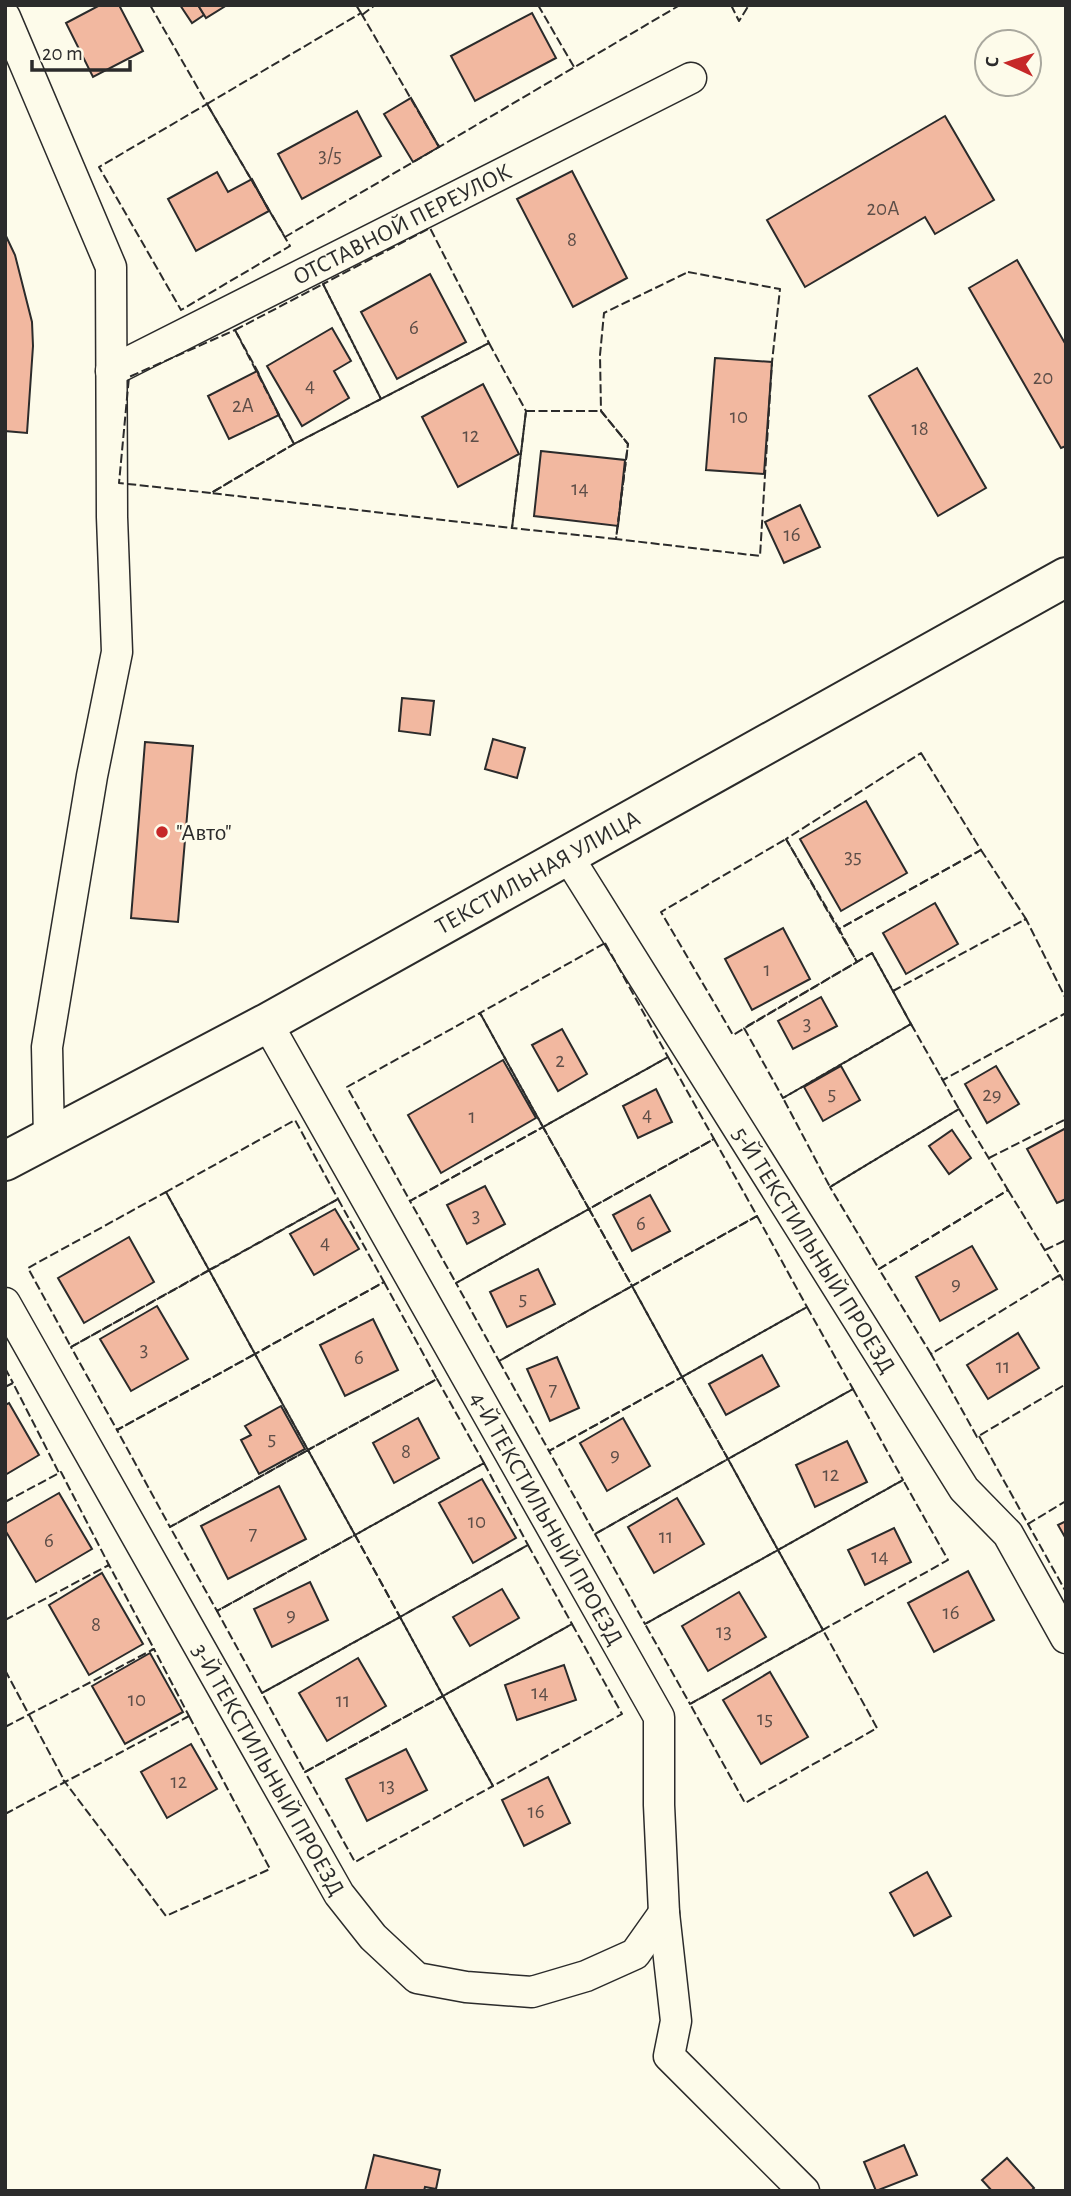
<svg xmlns="http://www.w3.org/2000/svg" width="1071" height="2196" font-family="'Alegreya Sans',sans-serif">
  <style>
    .building { fill: #f2b8a0; stroke: #2b2b2b; stroke-width: 2 }
    .lines { fill: none; stroke-linecap: round; stroke-linejoin: round }
    .street-casing { stroke: #2b2b2b; stroke-width: 33 }
    .secondary-casing { stroke: #2b2b2b; stroke-width: 42 }
    .street { stroke: #fdfbea; stroke-width: 30 }
    .secondary { stroke: #fdfbea; stroke-width: 38 }
    .fence { stroke: #2b2b2b; stroke-width: 2; stroke-dasharray: 9 3.5; stroke-linecap: butt }
    .poi-dot { fill: #c62828; stroke: #fdfbea; stroke-width: 2.5 }
    .labels { text-anchor: middle; stroke-width: 5; stroke-linejoin: round; paint-order: stroke }
    .number-label { font-size: 21px; fill: #5d4e48 }
    .street-label { font-size: 24px; fill: #2b2b2b; stroke: #fdfbea }
    .poi-label { font-size: 24px; fill: #2b2b2b; stroke: #fdfbea; text-anchor: start }
  </style>
  <rect width="100%" height="100%" fill="#fdfbea"/>
  <g class="building">
    <polygon points="100,5 119,5 143,51 93,77 66,23"/>
    <polygon points="180,5 198,5 204,15 192,23"/>
    <polygon points="198,5 227,5 206,18"/>
    <polygon points="532,13 556,58 475,101 451,56"/>
    <polygon points="411,98 439,147 413,162 384,114"/>
    <polygon points="357,111 381,156 302,199 278,154"/>
    <polygon points="945,116 994,200 935,234 925,217 805,287 767,220"/>
    <polygon points="572,171 627,278 573,307 517,199"/>
    <polygon points="217,172 228,192 252,179 269,211 196,251 168,199"/>
    <polygon points="5,234 15,255 32,322 33,346 27,433 5,431"/>
    <polygon points="1017,260 1066,345 1066,446 1061,448 969,288"/>
    <polygon points="430,274 466,342 397,379 361,312"/>
    <polygon points="332,328 351,361 334,371 349,398 302,426 267,366"/>
    <polygon points="715,358 772,362 764,474 706,470"/>
    <polygon points="917,368 986,488 938,516 869,396"/>
    <polygon points="257,371 279,415 229,439 208,396"/>
    <polygon points="483,384 519,454 458,487 422,417"/>
    <polygon points="541,451 625,460 618,526 534,516"/>
    <polygon points="800,505 820,547 784,563 765,522"/>
    <polygon points="402,698 434,701 430,735 399,731"/>
    <polygon points="493,739 525,748 517,778 485,769"/>
    <polygon points="145,742 193,746 178,922 131,918"/>
    <polygon points="866,801 907,873 841,911 800,839"/>
    <polygon points="935,903 958,944 906,974 883,933"/>
    <polygon points="783,928 810,979 752,1010 725,959"/>
    <polygon points="821,997 837,1026 793,1049 778,1021"/>
    <polygon points="562,1029 587,1074 558,1091 532,1045"/>
    <polygon points="503,1060 536,1118 441,1173 408,1115"/>
    <polygon points="841,1066 860,1100 823,1121 804,1087"/>
    <polygon points="996,1066 1019,1104 987,1123 965,1084"/>
    <polygon points="656,1089 672,1122 638,1138 623,1106"/>
    <polygon points="1066,1128 1066,1199 1057,1203 1027,1149"/>
    <polygon points="952,1130 971,1158 949,1174 929,1146"/>
    <polygon points="485,1186 505,1224 467,1244 447,1205"/>
    <polygon points="650,1195 670,1231 632,1251 613,1215"/>
    <polygon points="335,1209 359,1249 314,1275 290,1234"/>
    <polygon points="129,1237 154,1282 84,1323 58,1278"/>
    <polygon points="972,1246 997,1289 940,1321 916,1277"/>
    <polygon points="538,1269 555,1304 507,1327 490,1292"/>
    <polygon points="157,1306 188,1359 131,1391 100,1339"/>
    <polygon points="373,1319 398,1370 345,1396 320,1345"/>
    <polygon points="1018,1333 1039,1368 988,1399 967,1365"/>
    <polygon points="762,1355 779,1386 726,1415 709,1384"/>
    <polygon points="557,1357 579,1408 550,1421 527,1369"/>
    <polygon points="9,1403 39,1455 5,1475 5,1405"/>
    <polygon points="281,1406 305,1449 259,1474 241,1440 251,1435 245,1426"/>
    <polygon points="418,1418 439,1458 394,1483 373,1443"/>
    <polygon points="623,1418 650,1466 607,1491 580,1443"/>
    <polygon points="847,1441 867,1482 815,1507 796,1465"/>
    <polygon points="482,1479 516,1538 473,1563 439,1503"/>
    <polygon points="279,1486 306,1539 228,1579 201,1526"/>
    <polygon points="59,1493 92,1549 36,1582 5,1530 5,1524"/>
    <polygon points="677,1498 704,1544 654,1573 628,1527"/>
    <polygon points="1066,1521 1066,1539 1058,1525"/>
    <polygon points="894,1528 911,1562 865,1585 848,1550"/>
    <polygon points="968,1571 994,1620 934,1652 908,1603"/>
    <polygon points="102,1573 143,1644 89,1675 49,1605"/>
    <polygon points="310,1582 328,1620 272,1647 254,1609"/>
    <polygon points="502,1589 519,1618 470,1646 453,1617"/>
    <polygon points="739,1592 766,1637 708,1671 682,1626"/>
    <polygon points="150,1653 183,1712 125,1744 92,1686"/>
    <polygon points="358,1658 386,1706 327,1741 299,1693"/>
    <polygon points="564,1665 576,1700 517,1720 505,1685"/>
    <polygon points="770,1672 808,1737 761,1764 723,1700"/>
    <polygon points="191,1744 217,1789 167,1818 141,1772"/>
    <polygon points="406,1749 427,1790 367,1821 346,1779"/>
    <polygon points="548,1777 570,1823 524,1846 502,1800"/>
    <polygon points="927,1872 951,1916 914,1936 890,1893"/>
    <polygon points="904,2145 917,2175 876,2191 864,2162"/>
    <polygon points="374,2155 440,2170 436,2189 425,2187 424,2191 365,2191"/>
    <polygon points="1007,2158 1034,2188 1031,2191 992,2191 982,2180"/>
  </g>
  <g class="lines">
    <defs>
      <g id="street">
        <polyline points="5,17 111,267 112,517 117,652 92,776 47,1047 49,1137"/>
        <path id="s1" d="M111,371L691,78"/>
        <path id="s2" d="M567,855L964,1489L1008,1534L1066,1638"/>
        <path id="s3" d="M267,1023L659,1717V1805L664,1913L676,2021L669,2056L804,2191"/>
        <path id="s4" d="M5,1303L339,1894L373,1937L417,1978L466,1987L532,1992L586,1976L635,1954L664,1913"/>
      </g>
      <g id="secondary">
        <path id="s5" d="M5,1161L267,1023L1066,577"/>
      </g>
    </defs>
    <use href="#street" class="street-casing"/>
    <use href="#secondary" class="secondary-casing"/>
    <use href="#street" class="street"/>
    <use href="#secondary" class="secondary"/>
    <g class="fence">
      <polyline points="150,5 207,104 209,103"/>
      <polyline points="356,5 361,13 363,12"/>
      <polyline points="538,5 574,67"/>
      <polyline points="731,5 739,21 749,5"/>
      <polygon points="361,13 439,147 285,237 207,104"/>
      <polyline points="362,15 375,5"/>
      <polygon points="207,104 290,246 181,310 99,167"/>
      <polyline points="438,144 439,147 680,5"/>
      <polygon points="688,272 780,289 772,362 760,556 616,539 628,444 601,411 600,355 604,313"/>
      <polygon points="235,330 294,444 211,493 119,483 129,377"/>
      <polygon points="489,343 526,411 512,528 211,493 294,444"/>
      <polyline points="259,374 235,330 323,284 381,399"/>
      <polygon points="526,411 601,411 628,444 616,539 512,528"/>
      <polyline points="277,412 294,444 489,343 430,228 323,284 381,399"/>
      <polygon points="921,753 981,850 839,929 786,839"/>
      <polygon points="786,839 857,962 733,1035 661,912"/>
      <polygon points="981,850 1026,919 893,991 872,953 857,962 839,929"/>
      <polyline points="1024,920 1026,919 1066,999"/>
      <polygon points="605,943 668,1057 543,1127 480,1013"/>
      <polygon points="872,953 911,1024 783,1098 744,1028"/>
      <polyline points="895,990 893,991 912,1026"/>
      <polygon points="480,1013 543,1127 410,1201 347,1087"/>
      <polygon points="911,1024 959,1109 830,1187 783,1098"/>
      <polygon points="668,1057 714,1139 589,1209 543,1127"/>
      <polyline points="941,1077 943,1080 1066,1013"/>
      <polygon points="959,1109 1008,1190 879,1269 830,1187"/>
      <polygon points="543,1127 589,1209 456,1283 410,1201"/>
      <polygon points="714,1139 757,1216 632,1286 589,1209"/>
      <polyline points="989,1158 1066,1119"/>
      <polygon points="1008,1190 1060,1275 931,1354 879,1269"/>
      <polygon points="166,1192 209,1270 71,1347 28,1268"/>
      <polygon points="338,1199 384,1282 255,1354 209,1270"/>
      <polygon points="589,1209 632,1286 499,1361 456,1283"/>
      <polygon points="757,1216 807,1307 682,1377 632,1286"/>
      <polyline points="1045,1250 1066,1240"/>
      <polyline points="209,1270 166,1192 295,1120 338,1199 71,1347 117,1430 255,1354 209,1270"/>
      <polyline points="1058,1277 1060,1275 1066,1286"/>
      <polygon points="384,1282 437,1379 308,1450 255,1354"/>
      <polygon points="632,1286 682,1377 549,1451 499,1361"/>
      <polygon points="807,1307 853,1389 728,1459 682,1377"/>
      <polyline points="932,1353 931,1354 977,1437 1066,1384"/>
      <polygon points="255,1354 308,1450 170,1527 117,1430"/>
      <polyline points="5,1368 13,1383"/>
      <polygon points="682,1377 728,1459 595,1534 549,1451"/>
      <polygon points="437,1379 484,1463 355,1535 308,1450"/>
      <polyline points="5,1387 13,1383 59,1473"/>
      <polygon points="853,1389 903,1480 778,1550 728,1459"/>
      <polyline points="979,1436 1028,1524 1066,1501"/>
      <polygon points="308,1450 355,1535 217,1611 170,1527"/>
      <polygon points="728,1459 778,1550 645,1624 595,1534"/>
      <polygon points="484,1463 528,1545 400,1617 355,1535"/>
      <polyline points="5,1502 61,1472 109,1565 107,1566"/>
      <polyline points="1030,1523 1028,1524 1066,1592"/>
      <polygon points="355,1535 400,1617 262,1693 217,1611"/>
      <polygon points="528,1545 572,1624 443,1696 400,1617"/>
      <polygon points="778,1550 823,1630 690,1704 645,1624"/>
      <polygon points="400,1617 443,1696 305,1772 262,1693"/>
      <polyline points="5,1620 109,1565 154,1649 151,1650"/>
      <polygon points="572,1624 622,1714 493,1786 443,1696"/>
      <polyline points="823,1630 778,1550 903,1480 948,1560 690,1704 745,1803 877,1728 823,1630"/>
      <polyline points="5,1670 65,1782"/>
      <polygon points="443,1696 493,1786 355,1862 305,1772"/>
      <polygon points="189,1716 270,1869 166,1916 65,1782"/>
      <polyline points="5,1727 154,1649 189,1716"/>
      <polyline points="5,1814 65,1782 63,1780"/>
    </g>
  </g>
  <circle class="poi-dot" cx="162" cy="832" r="7"/>
  <g class="labels">
    <g class="number-label">
      <text x="330" y="162">3/5</text>
      <text x="883" y="215">20А</text>
      <text x="572" y="246">8</text>
      <text x="414" y="334">6</text>
      <text x="1043" y="384">20</text>
      <text x="310" y="392">4</text>
      <text x="243" y="412">2А</text>
      <text x="739" y="423">10</text>
      <text x="920" y="435">18</text>
      <text x="471" y="442">12</text>
      <text x="580" y="495">14</text>
      <text x="792" y="541">16</text>
      <text x="853" y="863">35</text>
      <text x="767" y="976">1</text>
      <text x="807" y="1030">3</text>
      <text x="560" y="1067">2</text>
      <text x="832" y="1100">5</text>
      <text x="992" y="1101">29</text>
      <text x="647" y="1121">4</text>
      <text x="472" y="1123">1</text>
      <text x="476" y="1222">3</text>
      <text x="641" y="1230">6</text>
      <text x="325" y="1249">4</text>
      <text x="956" y="1290">9</text>
      <text x="523" y="1305">5</text>
      <text x="144" y="1356">3</text>
      <text x="359" y="1364">6</text>
      <text x="1003" y="1373">11</text>
      <text x="553" y="1396">7</text>
      <text x="272" y="1445">5</text>
      <text x="406" y="1458">8</text>
      <text x="615" y="1461">9</text>
      <text x="831" y="1481">12</text>
      <text x="477" y="1528">10</text>
      <text x="253" y="1540">7</text>
      <text x="666" y="1543">11</text>
      <text x="49" y="1547">6</text>
      <text x="880" y="1563">14</text>
      <text x="951" y="1619">16</text>
      <text x="291" y="1621">9</text>
      <text x="96" y="1631">8</text>
      <text x="724" y="1638">13</text>
      <text x="540" y="1699">14</text>
      <text x="137" y="1706">10</text>
      <text x="343" y="1707">11</text>
      <text x="765" y="1725">15</text>
      <text x="179" y="1788">12</text>
      <text x="387" y="1792">13</text>
      <text x="536" y="1818">16</text>
    </g>
    <g class="street-label">
      <text dy="8" stroke="none"><textPath href="#s1" startOffset="326">ОТСТАВНОЙ ПЕРЕУЛОК</textPath></text>
      <text dy="8" stroke="none"><textPath href="#s5" startOffset="606">ТЕКСТИЛЬНАЯ УЛИЦА</textPath></text>
      <text dy="8" stroke="none"><textPath href="#s2" startOffset="466">5-Й ТЕКСТИЛЬНЫЙ ПРОЕЗД</textPath></text>
      <text dy="8" stroke="none"><textPath href="#s3" startOffset="569">4-Й ТЕКСТИЛЬНЫЙ ПРОЕЗД</textPath></text>
      <text dy="8" stroke="none"><textPath href="#s4" startOffset="536">3-Й ТЕКСТИЛЬНЫЙ ПРОЕЗД</textPath></text>
    </g>
    <g class="poi-label">
      <text x="176" y="840">"Авто"</text>
    </g>
  </g>
  <rect width="1071" height="2196" fill="none" stroke="#2b2b2b" stroke-width="14"/>
  <g transform="translate(1008 63) rotate(274)"><circle r="33" fill="#fdfbea" stroke="#a9a89e" stroke-width="2"/>
  <path d="M0-5L12 26L0 18L-12 26Z" fill="#c62828"/>
  <text y="-10" font-size="19" font-weight="bold" text-anchor="middle" fill="#2b2b2b">С</text>
  </g>
  <path d="M32 60v10h98v-10" fill="none" stroke="#2b2b2b" stroke-width="3.5"/>
  <text x="42" y="60" font-size="21" fill="#2b2b2b" stroke="#fdfbea" stroke-width="5" paint-order="stroke">20 m</text>
</svg>
